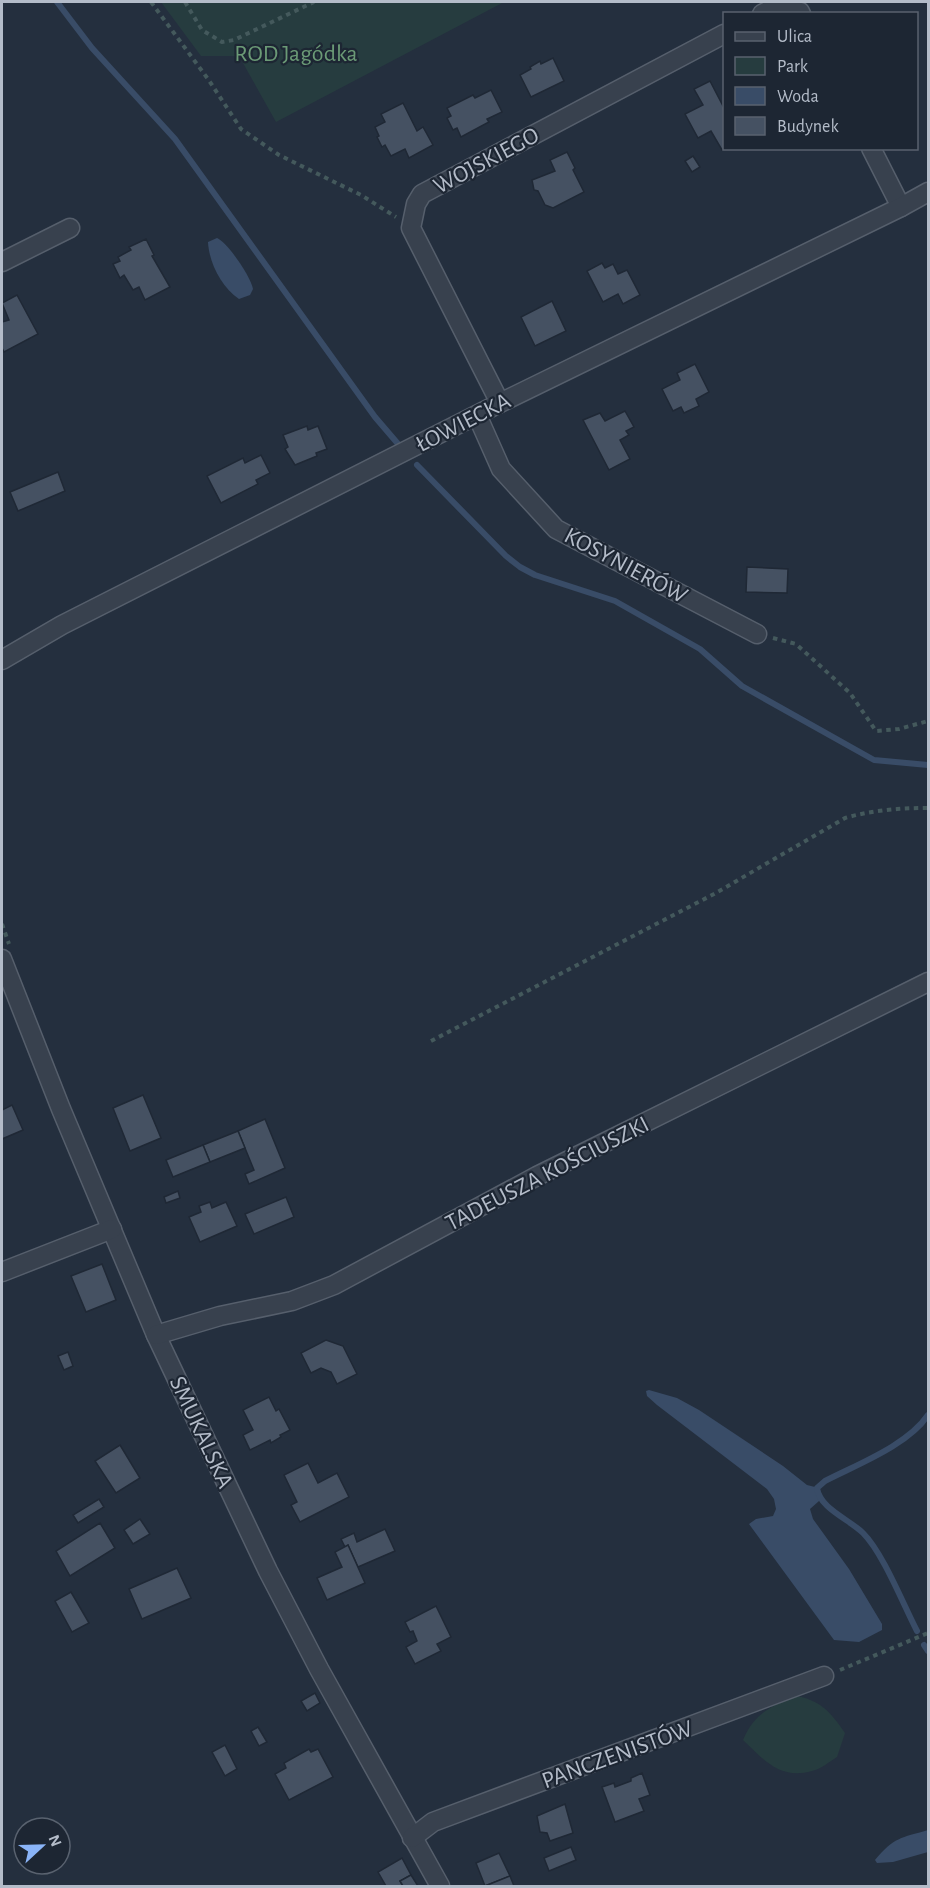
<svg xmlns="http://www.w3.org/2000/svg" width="930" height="1888" font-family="'Alegreya Sans',sans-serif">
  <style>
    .green { fill: #263c3f }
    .water { fill: #394c67 }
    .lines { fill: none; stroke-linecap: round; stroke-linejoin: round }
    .stream { stroke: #394c67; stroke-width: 6 }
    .building { fill: #455162; stroke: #1f2835; stroke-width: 1.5 }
    .street-casing { stroke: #565f6c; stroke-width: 21 }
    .path { stroke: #44595c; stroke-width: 4; stroke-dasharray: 4.5 4.5; stroke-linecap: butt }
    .street { stroke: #38414e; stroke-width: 18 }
    .labels { text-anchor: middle; stroke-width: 4.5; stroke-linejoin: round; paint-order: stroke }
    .park-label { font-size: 24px; fill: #6b9a76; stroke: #1d2633 }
    .street-label { font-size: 24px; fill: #b4bcc9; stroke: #1d2633 }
  </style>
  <rect width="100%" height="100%" fill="#242f3e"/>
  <g class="green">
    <polygon points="161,2 504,2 276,122 239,56 201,56"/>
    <path d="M794,1695C821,1701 830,1711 845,1733L837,1757C829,1762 821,1769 812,1771C780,1780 764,1760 743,1740C755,1713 768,1709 794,1695Z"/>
  </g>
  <g class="water">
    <path d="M217,238C228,243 251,277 253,289L250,295L239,299C221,287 209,262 208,242Z"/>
    <polygon points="649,1390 677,1398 699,1410 783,1466 807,1485 819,1488 821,1496 819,1501 810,1509 813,1519 849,1569 882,1624 882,1630 859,1642 834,1640 749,1524 756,1519 773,1516 776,1509 774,1499 767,1489 657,1405 647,1396 646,1391"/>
    <path d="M928,1830V1852L893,1862L877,1863L875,1860C894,1837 901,1838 928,1830Z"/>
  </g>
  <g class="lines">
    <g class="stream">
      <polyline points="57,2 92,48 175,139 375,417 399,445"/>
      <polyline points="417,465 506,556 520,567 535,575 615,601 700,649 742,686 874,760 928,765"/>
      <path d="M917,1631C903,1604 883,1553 863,1533C849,1519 820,1509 817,1488L825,1481C858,1464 908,1445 928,1415"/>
      <polyline points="924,1645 928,1651"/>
    </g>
  </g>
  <g class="building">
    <polygon points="553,58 564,81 531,97 520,75 531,69 530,67 540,61 541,64"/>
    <polygon points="710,81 724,108 725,148 722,150 711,131 698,138 685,114 703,105 694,89"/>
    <polygon points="491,90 502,112 487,119 489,122 461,137 457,128 453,130 447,118 451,116 447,108 473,95 475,98"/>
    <polygon points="403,103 417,131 423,127 433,145 409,158 405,149 391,156 385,145 382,147 377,137 379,136 375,127 385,122 381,114"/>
    <polygon points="567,152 575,168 573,170 584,192 553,208 545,205 538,191 534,190 532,180 555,171 550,160"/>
    <polygon points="693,156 700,167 692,172 685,161"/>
    <polygon points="146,239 154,255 152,256 170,287 145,300 139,287 133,290 124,275 120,278 113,264 120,261 118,257 131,250 129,247"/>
    <polygon points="602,263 605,268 613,264 618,274 627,270 640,295 623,304 618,294 603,302 587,271"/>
    <polygon points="17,295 38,334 4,352 2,348 2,322 9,320 2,303"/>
    <polygon points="552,301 566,331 535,346 521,317"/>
    <polygon points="695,364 709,392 696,399 699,406 684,413 681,407 673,411 662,389 680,380 677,373"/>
    <polygon points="625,411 634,427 626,431 629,435 620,440 630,459 609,470 583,420 600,413 605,421"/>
    <polygon points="307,426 308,430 318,426 327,449 316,453 317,456 295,465 285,449 288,447 283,435"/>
    <polygon points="261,455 270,473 256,480 258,484 221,503 207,476 243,458 245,463"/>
    <polygon points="58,472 65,491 18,511 10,492"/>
    <polygon points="747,567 788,569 787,593 746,592"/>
    <polygon points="143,1095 161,1138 130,1151 113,1108"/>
    <polygon points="12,1105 23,1130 2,1139 2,1110"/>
    <polygon points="265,1119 285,1168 249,1184 245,1174 254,1170 238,1131"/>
    <polygon points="238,1131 245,1148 210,1162 203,1145"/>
    <polygon points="203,1145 210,1162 173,1177 166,1160"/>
    <polygon points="178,1191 180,1198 166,1203 164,1197"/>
    <polygon points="286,1197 294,1217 254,1234 245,1214"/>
    <polygon points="210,1202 212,1208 226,1202 237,1226 200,1242 189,1217 201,1212 199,1206"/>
    <polygon points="102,1264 116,1300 86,1312 71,1276"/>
    <polygon points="326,1340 343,1346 357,1374 337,1384 331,1372 321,1368 311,1373 301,1353"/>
    <polygon points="68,1352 73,1366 64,1370 58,1356"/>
    <polygon points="269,1397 276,1411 279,1409 290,1430 280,1435 281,1437 271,1443 270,1440 250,1450 243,1435 253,1430 243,1410"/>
    <polygon points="120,1445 140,1478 116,1493 95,1461"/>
    <polygon points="308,1463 318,1483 337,1473 349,1497 300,1522 291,1505 297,1502 284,1475"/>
    <polygon points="99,1499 104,1507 78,1523 73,1515"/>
    <polygon points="140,1519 150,1534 133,1544 124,1530"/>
    <polygon points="100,1523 115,1548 70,1576 56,1551"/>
    <polygon points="385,1529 395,1551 358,1567 348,1545 345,1547 341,1539 354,1533 357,1542"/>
    <polygon points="348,1545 365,1583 327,1600 317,1578 342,1567 335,1552"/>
    <polygon points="177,1568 191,1598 142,1619 129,1589"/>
    <polygon points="71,1592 89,1623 72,1632 55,1601"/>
    <polygon points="436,1606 451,1637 437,1644 441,1651 415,1664 406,1647 417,1641 413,1631 410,1632 405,1622"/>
    <polygon points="315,1693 320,1703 307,1711 301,1701"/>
    <polygon points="258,1727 267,1742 259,1746 251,1731"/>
    <polygon points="225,1745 237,1769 225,1776 212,1752"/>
    <polygon points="309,1749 311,1752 318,1749 333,1777 289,1800 275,1774 286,1768 284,1763"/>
    <polygon points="642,1773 650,1795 639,1799 644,1811 615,1822 602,1787 614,1783 615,1787 631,1781 631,1778"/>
    <polygon points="565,1804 573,1833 550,1841 547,1833 540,1832 537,1816"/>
    <polygon points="571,1847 576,1860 549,1871 544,1858"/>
    <polygon points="499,1853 510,1876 485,1886 476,1863"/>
    <polygon points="402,1858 411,1875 400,1881 403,1886 386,1886 378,1872"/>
    <polygon points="411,1875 418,1886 403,1886 400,1881"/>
    <polygon points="510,1876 514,1886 485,1886"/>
  </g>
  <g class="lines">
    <defs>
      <g id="street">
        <polyline points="762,14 773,8 800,12 801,14"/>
        <polyline points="871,148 901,207"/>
        <polyline points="2,262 70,228"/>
        <polyline points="500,403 411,228 416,204 422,194 724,34"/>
        <polyline points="477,415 501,469 556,529 757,634"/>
        <polyline points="2,660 62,625 500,403 901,207 928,192"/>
        <polyline points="2,959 61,1109 156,1335 211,1451 268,1571 319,1669 440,1886"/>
        <polyline points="2,1272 112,1229"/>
        <polyline points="156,1335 220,1316 292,1301 334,1285 537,1176 928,982"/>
        <polyline points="412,1838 433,1822 824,1676"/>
      </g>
    </defs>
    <use href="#street" class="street-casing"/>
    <g class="path">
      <polyline points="151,2 208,79 241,129 279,155 361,195 396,217"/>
      <polyline points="185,2 202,30 222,42 234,40 314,2"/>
      <polyline points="773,638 796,644 850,693 876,731 899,729 928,721"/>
      <polyline points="2,924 9,944"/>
      <path d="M431,1041L714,894L845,818C873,810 900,808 928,808"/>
      <polyline points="840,1670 928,1633"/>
    </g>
    <use href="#street" class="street"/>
  </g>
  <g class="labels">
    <g class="park-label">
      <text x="296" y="61">ROD Jagódka</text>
    </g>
    <g class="street-label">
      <text transform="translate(486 160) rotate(-28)" y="8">WOJSKIEGO</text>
      <text transform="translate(463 422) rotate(-27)" y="8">ŁOWIECKA</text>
      <text transform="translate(626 565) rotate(28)" y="8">KOSYNIERÓW</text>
      <text transform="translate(547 1173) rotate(-27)" y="8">TADEUSZA KOŚCIUSZKI</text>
      <text transform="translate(202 1432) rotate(65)" y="8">SMUKALSKA</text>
      <text transform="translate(617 1754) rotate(-20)" y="8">PANCZENISTÓW</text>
    </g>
  </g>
  <rect width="930" height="1888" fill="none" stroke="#b4bcc9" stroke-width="6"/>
  <rect x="723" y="12" width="195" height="138" fill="#1d2633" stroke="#59626f" stroke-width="1.5"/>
  <rect x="735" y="32" width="30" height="9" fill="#38414e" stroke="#59626f" stroke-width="1.5"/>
  <text x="777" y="42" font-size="18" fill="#b4bcc9">Ulica</text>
  <rect x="735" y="57" width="30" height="18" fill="#263c3f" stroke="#59626f" stroke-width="1.5"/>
  <text x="777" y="72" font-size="18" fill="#b4bcc9">Park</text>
  <rect x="735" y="87" width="30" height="18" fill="#394c67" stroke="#59626f" stroke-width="1.5"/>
  <text x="777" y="102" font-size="18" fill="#b4bcc9">Woda</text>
  <rect x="735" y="117" width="30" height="18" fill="#455162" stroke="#59626f" stroke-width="1.5"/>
  <text x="777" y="132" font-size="18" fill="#b4bcc9">Budynek</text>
  <g transform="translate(42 1846) rotate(68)"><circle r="28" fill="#1d2633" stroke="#59626f" stroke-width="1.5"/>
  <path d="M0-4.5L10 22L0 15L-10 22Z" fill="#8ab4f8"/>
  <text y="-9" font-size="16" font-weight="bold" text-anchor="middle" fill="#b4bcc9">N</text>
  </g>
</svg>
